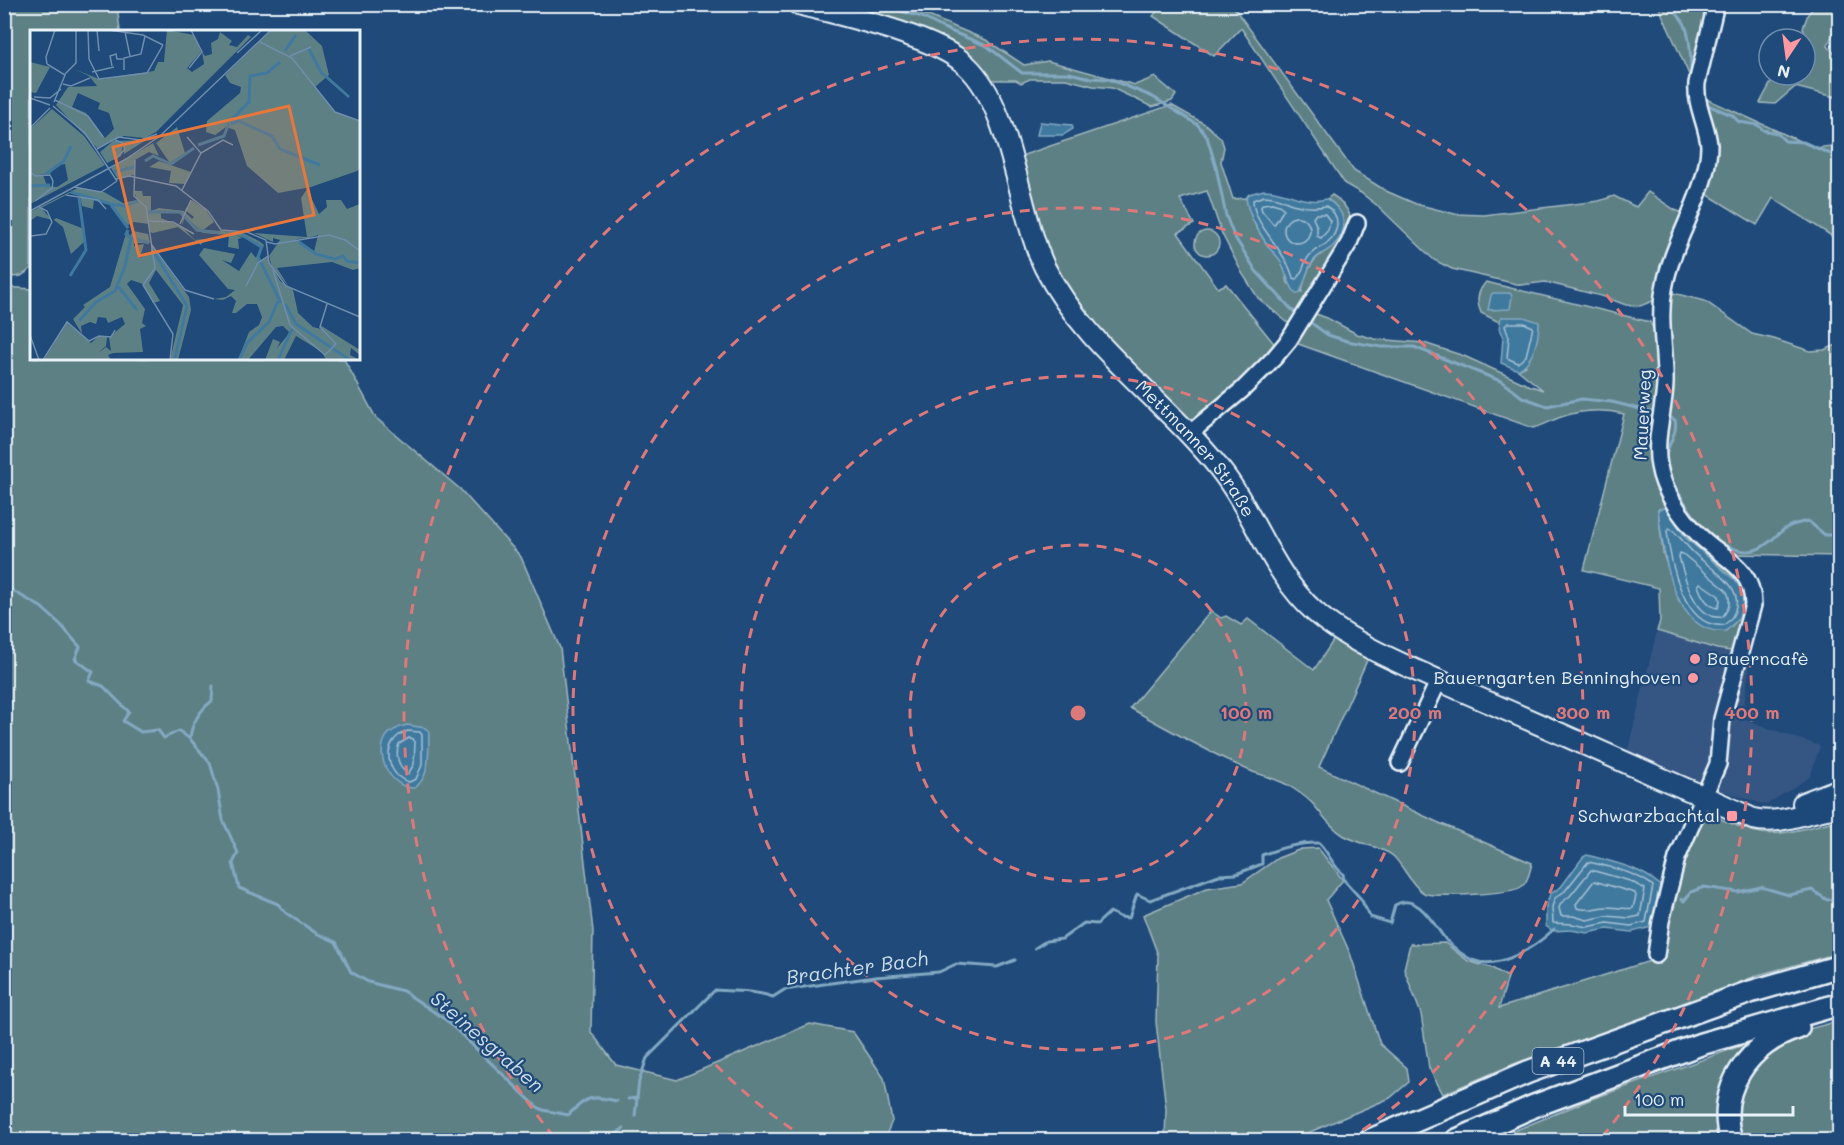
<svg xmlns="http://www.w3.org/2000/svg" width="1844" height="1145" font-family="Mali,sans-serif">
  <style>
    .built { fill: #355683 }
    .green { fill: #5d8085; stroke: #a2b8be; stroke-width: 1.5; fill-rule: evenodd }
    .water { fill: #41799e; stroke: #84a9c2; stroke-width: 1.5 }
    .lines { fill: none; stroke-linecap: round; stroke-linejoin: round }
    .shore { stroke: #a5c1d4; stroke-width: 1.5 }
    .stream { stroke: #84a9c2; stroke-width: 3 }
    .minor-casing { stroke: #e8f1f8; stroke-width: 20 }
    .major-casing { stroke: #e8f1f8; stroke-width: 24 }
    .highway-casing { stroke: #e8f1f8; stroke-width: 26 }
    .minor { stroke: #1f4a7a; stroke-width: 15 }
    .major { stroke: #1f4a7a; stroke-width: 20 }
    .highway { stroke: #1f4a7a; stroke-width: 21 }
    .ring { fill: none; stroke: #dd787b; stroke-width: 3; stroke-dasharray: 10 8 }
    .poi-dot { fill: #ff9aa2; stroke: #1f4a7a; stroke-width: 2 }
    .labels { text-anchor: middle; stroke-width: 4.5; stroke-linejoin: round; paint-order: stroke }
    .shield { fill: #1f4a7a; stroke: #acbfd2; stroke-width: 1.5 }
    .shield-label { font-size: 16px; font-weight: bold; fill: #e8f1f8 }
    .street-label { font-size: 18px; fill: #e8f1f8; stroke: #1f4a7a }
    .poi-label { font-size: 18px; fill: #e8f1f8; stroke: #1f4a7a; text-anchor: end }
    .water-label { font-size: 20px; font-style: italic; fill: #cfdfea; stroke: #1f4a7a }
    .inset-river { fill: none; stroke: #41799e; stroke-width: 3 }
    .inset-road { fill: none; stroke: #6f8dac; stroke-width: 1.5 }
    .view { fill: #e8773b; fill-opacity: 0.15; stroke: #e8773b; stroke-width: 3 }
    .inset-edge { fill: none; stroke: #e8f1f8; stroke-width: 3 }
    .centre { fill: #dd787b; stroke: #1f4a7a; stroke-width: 3 }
    .ring-label { font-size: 18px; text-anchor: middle; font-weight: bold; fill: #dd787b; stroke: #1f4a7a; stroke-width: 4.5; stroke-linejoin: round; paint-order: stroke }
  </style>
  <rect width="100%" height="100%" fill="#1f4a7a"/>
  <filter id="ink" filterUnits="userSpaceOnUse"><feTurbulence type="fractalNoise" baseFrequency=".0167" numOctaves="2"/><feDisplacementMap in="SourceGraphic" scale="12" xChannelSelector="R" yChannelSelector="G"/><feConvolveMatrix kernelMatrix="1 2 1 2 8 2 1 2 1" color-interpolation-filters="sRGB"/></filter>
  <g filter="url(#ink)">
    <polygon class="built" points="1657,631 1717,649 1751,656 1742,719 1820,746 1810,777 1766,805 1720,790 1692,786 1626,757"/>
    <g class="green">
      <polygon points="5,4 117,5 120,31 32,32 31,269 21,276 13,277 4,255"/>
      <polygon points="813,5 902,5 986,40 1024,65 1048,61 1135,85 1155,77 1176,95 1172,101 1152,107 1112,88 1093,86 1066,79 1030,79 1021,83 1016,80 986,80 969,62"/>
      <polygon points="1162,5 1232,5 1354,171 1386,191 1416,204 1455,214 1484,215 1599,201 1614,196 1636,207 1648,192 1675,210 1685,214 1653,301 1640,306 1626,305 1605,297 1545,282 1521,285 1452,269 1434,260 1379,207 1361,193 1345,184 1241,28 1214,56 1153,16"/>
      <polygon points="1658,5 1713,5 1695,79 1690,77"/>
      <path d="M1815,5H1839C1839,19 1833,32 1828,46L1839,59V98L1795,87L1775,104L1760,103L1775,75H1805V40L1807,37L1803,28L1808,14Z"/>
      <polygon points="1698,95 1815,148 1839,145 1839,258 1835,238 1773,198 1757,225 1705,193"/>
      <path d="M1171,105L1205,124L1221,138L1224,147L1221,162L1233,199L1246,198C1249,217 1258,231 1268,246C1270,249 1273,250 1275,252C1283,261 1286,273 1288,283L1302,292C1304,278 1310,261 1323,253L1334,204L1327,199L1332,195C1344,202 1352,214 1352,227L1296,322L1288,323L1258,298L1242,273L1222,234L1207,191L1180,199L1194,224L1178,233L1218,288L1226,284L1280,351L1194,427L1140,382L1052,272L1015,158Z"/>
      <circle cx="1207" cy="243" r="12"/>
      <path d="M1486,282L1650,322C1668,356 1661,440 1661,482L1737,571L1749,595L1737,652L1717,649L1657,631L1660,621L1659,588L1584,570L1624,414C1604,409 1581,410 1561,417C1552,420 1543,426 1533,428L1290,341L1308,311L1327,318L1357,334L1375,339L1424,343L1464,356L1528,385L1543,390L1518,370L1526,366L1502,317L1499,322L1481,313C1476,301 1477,292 1486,282ZM1666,508C1672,518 1679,530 1687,539C1711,564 1764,588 1732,626L1679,601L1663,553L1658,509Z"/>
      <polygon points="5,287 31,289 32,358 344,359 376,418 460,489 521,557 560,648 593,931 591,1032 616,1065 677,1080 810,1024 853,1032 884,1078 892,1121 884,1140 5,1140"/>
      <polygon points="1665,291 1705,301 1752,334 1774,339 1810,351 1824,350 1839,344 1839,556 1728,554 1682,509 1663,463"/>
      <path d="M1211,611L1221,618L1226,616L1241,625L1248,619L1314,670L1336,636L1369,656L1319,767L1437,822L1532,863C1530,871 1528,882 1521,887C1511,894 1439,897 1426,894C1414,890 1403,865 1393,856C1383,847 1358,844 1343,835C1330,827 1322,814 1312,803C1307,798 1300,793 1294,789C1281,779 1262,776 1248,770C1207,751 1169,730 1130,708Z"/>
      <path d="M1705,812C1721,819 1739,828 1757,832C1780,838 1816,825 1839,820V953L1758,975L1692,1002L1514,1064L1443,1094L1429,1068L1421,1014L1404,969L1410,944L1445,943L1468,961L1492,968L1508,977L1499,1008L1663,957L1664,924L1680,859Z"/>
      <polygon points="1318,848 1343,880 1326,900 1350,953 1380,1044 1407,1068 1409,1082 1390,1098 1291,1140 1165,1140 1166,1109 1156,1022 1158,955 1143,915 1207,888 1242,883 1278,858 1301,849"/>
      <polygon points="1839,1021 1839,1140 1737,1140 1733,1113 1743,1074 1790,1034"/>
      <polygon points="1749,1043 1756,1043 1726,1140 1504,1140 1504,1135 1589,1100"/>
    </g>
    <g class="water">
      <polygon points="1040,122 1072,125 1073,129 1063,135 1037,135"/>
      <path d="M1264,190C1287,190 1302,205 1327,199C1346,211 1350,229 1333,246C1327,252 1319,254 1314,260C1306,268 1305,285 1299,294H1296C1288,284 1286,272 1280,260C1276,254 1271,251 1268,246C1258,229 1249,218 1246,198L1249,194Z"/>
      <polygon points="1493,293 1510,293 1512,296 1510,309 1488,310 1491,295"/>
      <path d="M1501,317H1524L1539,322C1539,340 1533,362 1518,370L1501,363L1503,337L1499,329Z"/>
      <path d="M1666,508L1686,538L1736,581L1742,591L1743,603L1739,618L1726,631C1671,636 1663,547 1658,509Z"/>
      <path d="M407,725L425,728L429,731C428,751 432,774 415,788C392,789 374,758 386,737C391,730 399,727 407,725Z"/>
      <path d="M1587,855C1613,862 1640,867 1660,885L1652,927L1632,932L1607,929L1587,933L1571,930L1553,931L1546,926V906L1550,894L1561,887L1583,857Z"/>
    </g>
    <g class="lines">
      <g class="shore">
        <path d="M1264,196C1278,196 1280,200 1292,204C1302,207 1315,208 1326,206C1341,215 1340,231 1327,243C1322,247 1316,249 1311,254C1303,261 1304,272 1297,279L1293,278C1286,250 1253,225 1253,200Z"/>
        <polygon points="1272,203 1279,205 1284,209 1274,225 1262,211 1261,207 1263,204"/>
        <polygon points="1316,214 1325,214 1330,221 1328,230 1321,238 1317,236 1317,227 1313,218"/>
        <circle cx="1297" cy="230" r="13"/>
        <polygon points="1508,323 1524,323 1533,327 1526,356 1518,363 1507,358 1509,337 1505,326"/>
        <path d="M1669,528C1678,533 1687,547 1695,554C1709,568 1741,584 1736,606C1735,614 1731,620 1724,625C1683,630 1670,560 1667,531Z"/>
        <path d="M1680,553L1683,554L1726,590C1732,600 1729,610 1722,617C1695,621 1684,576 1679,557Z"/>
        <path d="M1700,583L1719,596L1720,601L1718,608C1708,607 1701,595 1698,586Z"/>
        <path d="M408,731L420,732L422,735V765L416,779L409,782C385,776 380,739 408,731Z"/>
        <path d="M409,738L413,739L415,742L414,764L408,774C398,767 395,755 399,744Z"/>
        <path d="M1588,862C1608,866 1638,873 1653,886L1646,922L1631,926L1607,923L1587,927L1572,924L1553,923L1552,907L1555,898L1565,891Z"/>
        <polygon points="1591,870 1630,881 1645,889 1640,916 1630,918 1606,916 1587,920 1573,916 1561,916 1559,908 1561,903 1570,896"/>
        <path d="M1594,881L1635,893L1636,896L1633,908C1625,910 1616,907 1607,907C1595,907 1588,912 1577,908L1576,904Z"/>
      </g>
      <g class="stream">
        <polyline points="884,4 900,11 922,17 943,28 987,46 1022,73 1069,73 1091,78 1109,79 1153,97 1198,125 1207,137 1216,167 1226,216 1234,236 1256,271 1292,310 1299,315"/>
        <path d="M1675,4C1677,20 1681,15 1685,25C1690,37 1691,60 1691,73"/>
        <polyline points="1705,104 1732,115 1739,122 1758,125 1763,130 1777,133 1785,141 1803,142 1833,155 1840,162"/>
        <polyline points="1307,320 1328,335 1347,341 1381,347 1414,347 1503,382 1522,397 1547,406 1582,399 1612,402 1656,413"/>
        <path d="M1666,415L1675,420C1679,436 1661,450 1666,468C1672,485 1694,518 1706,531C1714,541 1734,551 1747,551C1764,551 1774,536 1786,528C1792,524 1801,523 1808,521L1825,535H1840"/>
        <path d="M4,586L41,607L61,625L80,647L75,659L93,672L89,681L103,686L129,712L123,721L141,732L158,730L164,738L179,731L190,739L210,763L218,790L223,820L238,853L233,863L239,888L278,904L286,913L316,933L336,942L351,972L368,982L403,991L446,1020L536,1106L543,1110L568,1115C589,1096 589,1095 617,1101"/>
        <path d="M190,739C191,724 200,710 212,701L213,686"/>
        <polyline points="1681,899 1684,901 1691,892 1704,887 1738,892 1761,887 1789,895 1812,890 1827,900 1840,898"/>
        <path d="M1035,948L1046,941L1062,939L1084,923L1097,924L1110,912L1120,917L1129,918L1137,894L1150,900L1219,875L1236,874L1262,864V855C1280,848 1299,842 1319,843C1329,853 1332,865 1343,874L1344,880L1361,899L1370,917L1390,923L1395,905C1417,891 1434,925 1446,940C1452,946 1464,956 1472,960C1499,971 1535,947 1554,929"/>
        <polyline points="628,1099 637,1098"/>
        <path d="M635,1116L639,1081L647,1058L715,990C735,992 754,990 773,997L784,990L824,984L875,977L939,972L956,964L997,967L1015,960"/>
        <polyline points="609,1140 624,1128"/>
      </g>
      <defs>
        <g id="minor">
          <polyline points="1189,434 1242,390 1274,358 1289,340 1349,243 1357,223"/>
          <polyline points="1400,763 1439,680"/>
          <path d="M1656,955L1661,921L1677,858L1718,764L1722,719L1753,605C1753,565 1720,558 1697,533C1680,516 1663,490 1659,466C1654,439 1664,411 1665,384C1666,352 1658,321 1664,289C1671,248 1695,212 1705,173C1707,165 1709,153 1709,145C1707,124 1695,105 1697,83L1716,4"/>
        </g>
        <g id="major">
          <path id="s1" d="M798,4C840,15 936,36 966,65C1013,108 1017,210 1045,268C1084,345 1166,401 1219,468C1255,513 1271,573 1315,612C1353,646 1419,671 1467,693C1530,720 1593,748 1656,776C1688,790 1721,803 1753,819C1783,826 1810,809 1840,807"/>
          <polyline points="1803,803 1840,789"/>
        </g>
        <g id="highway">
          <polyline points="1371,1140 1528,1072 1750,992 1840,966"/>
          <polyline points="1457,1140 1534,1106 1701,1044 1840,1004"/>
          <path d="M1731,1140C1715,1090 1750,1042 1798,1028"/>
        </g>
      </defs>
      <use href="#minor" class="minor-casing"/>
      <use href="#major" class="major-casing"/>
      <use href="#highway" class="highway-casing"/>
      <use href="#minor" class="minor"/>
      <use href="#major" class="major"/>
      <use href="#highway" class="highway"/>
    </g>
  </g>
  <g class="ring">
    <circle cx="1078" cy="713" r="168"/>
    <circle cx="1078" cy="713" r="337"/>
    <path d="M807 1139A505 505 0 1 1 1349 1139"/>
    <path d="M554 1137A674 674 0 1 1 1602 1137"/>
  </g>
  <g class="poi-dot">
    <circle cx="1695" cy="659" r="6"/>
    <circle cx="1693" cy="678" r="6"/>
    <rect x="1726" y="810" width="12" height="12" rx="3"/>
  </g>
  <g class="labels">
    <rect class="shield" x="1532.5" y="1048" width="51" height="26" rx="4.5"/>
    <g class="shield-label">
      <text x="1558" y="1067">A 44</text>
    </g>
    <g class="street-label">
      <text transform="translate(1643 415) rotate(-87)" y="6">Mauerweg</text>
      <text dy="6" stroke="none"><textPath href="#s1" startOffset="636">Mettmanner Straße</textPath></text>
    </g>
    <g class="poi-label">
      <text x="1707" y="665" text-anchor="start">Bauerncafè</text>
      <text x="1681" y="684">Bauerngarten Benninghoven</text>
      <text x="1720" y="822">Schwarzbachtal</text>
    </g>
    <g class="water-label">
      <text transform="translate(857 968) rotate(-8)" y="7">Brachter Bach</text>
      <text transform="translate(487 1042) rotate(41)" y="7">Steinesgraben</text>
    </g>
  </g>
  <g transform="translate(30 30)">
    <rect width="330" height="330" fill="#1f4a7a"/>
    <path d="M137,0L164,5L171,22L157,38L162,42L174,34L172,22L175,26L182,24L181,13L188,9L190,2L202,11L199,15L207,17L218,5L221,7L126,102L115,108L94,106L67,118L26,75L38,57L67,56L59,46L44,39L69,49L124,41L128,32H134ZM48,63L70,73L68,79L79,83L84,99L75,108L56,83L42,77ZM241,0H275L292,16L299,45L285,57L305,82L330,91V138L327,141L281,157L248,163L217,136L205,100L196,97L185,105L176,102L177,91L210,63L211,57L200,53L195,45ZM0,32L20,37L6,63L0,62ZM22,79L54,106L75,135L0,174V99ZM35,134L38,150L27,157L17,156L13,145H8L20,144L24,136ZM147,97L155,123L140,133L126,113ZM116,110L94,124L93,114L91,126L77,133L70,122L83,111ZM123,113L129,126L119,122L105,130L104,145L88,149L81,138ZM129,131L161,142L155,154L139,153L141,141L119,137ZM48,158L74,162L93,173L107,170L104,161H112L113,166H121V181L129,178L154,181L162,189L164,187L155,180L162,170L176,180L184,192L173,200L211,202L229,211L234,215L228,227L231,230L237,227L250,251L263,260L268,283L283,297L291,299L290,295L330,320V325L321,318L320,325L330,330H296L292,322L266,306L254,330H235L243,309L250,312L247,318L257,306L259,302L253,296L246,297L218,330H208L219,302L229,295L232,287L227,274H217L206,283H202L206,271L201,266L193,270L184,269L196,267L205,260L198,259L169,225L174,218L205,224L201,233L192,230L209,241L221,222L226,228L231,218L228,213L206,205L212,208L208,209L209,219L198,217L199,205L173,203L155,186L152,196L153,185L148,183L131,182V188L152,197L165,210L174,209L171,215L148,197L123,203L119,202V194L104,192L98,195L83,180L82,175L55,166L64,169L63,179L52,176L50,165L40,163L11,178L22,190L7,186L0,191V182ZM277,159L289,184L297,177L296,170H311L317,179L330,174V238L323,240L302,232L247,238L259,257L242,237L239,226L250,210L243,208V212L224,203L277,207L271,168ZM288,205L284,222L266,209L279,208ZM26,188L54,199L55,211L41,224L33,197L24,190ZM97,200L100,206L103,201L118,204L120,213H104V216L114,214L110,228L121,222V215L159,267L161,280L148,330H140L153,275L126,240L119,253L130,271L123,273L113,254L101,250L97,254L115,279L112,293L116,296L110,299L113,322L83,323L78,325L81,330H14L37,293L61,313L69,306L77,307L76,316L68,323L76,317L81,321L79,307L95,294L92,287L78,293L76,288L68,287L66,294L60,292L51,296L52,304L43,289L55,277L53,275L80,257Z" fill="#5d8085" fill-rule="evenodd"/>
    <path class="inset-river" d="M279,19L291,42L319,67M255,21L266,5M200,91L219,72L220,46L237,43L250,32M201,94L208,91L242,106L250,119L290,135M168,115L194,106L199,93M115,131L123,126L141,134L164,118M84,142L104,137M16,144L34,131L41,116M0,156L20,155M41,162L81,174L95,176L108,171M81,175L98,198M118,182H150L167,200L190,203M212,205L233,218M101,208L119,213M269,212L286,224L305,229L313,226L317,231L330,233M232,216L228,227L251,273M125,224L157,276L145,328M40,246L56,220L49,168M87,255L107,280M255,274L266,294L320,330M49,291L66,272L85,261L95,236L101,208L96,204L98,200M209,330L217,313L239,292L248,271M248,330L262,299"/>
    <path class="inset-road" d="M58,0L59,29L69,49L117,43L133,15M67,0L69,21M79,0L113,5L133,15M175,0H197M95,2L100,26M230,12L262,28L305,82L330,91M207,23L232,0M260,26L281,17M17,34L35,45L24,72M17,34L16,27L25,0M82,36L80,26L86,24L87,29H93M159,38L172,22L161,0M94,40V28L111,24L115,6M62,42L84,37M35,44L46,33V0M33,54L41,56L60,48M4,67L20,68L31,59M0,68L20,75M25,70L58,86L73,107M23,76L55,103L87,151M0,98L20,78M85,110L93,113L95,119L85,130M67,119L88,107L111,110L127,104M171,123L193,110L203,115M105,130L104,166L116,177L125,238L113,255L143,304L140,330M0,142L5,146L20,145L23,151L22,158L5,171M86,149L99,146L146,156L178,181L191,200L217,202L236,210L239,233L256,256L330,287M44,157L71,162L87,151M152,160L171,123L157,107M36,165L68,170L76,179M0,181L96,129L130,106L241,0M119,191L143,192L164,204M150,194L161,170M1,206L16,204L22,192L17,181L9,177M237,212L245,214L299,205L315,210L330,221M121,214L155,260L184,269M243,240L260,295L295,325M216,256L228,233L238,226M0,305L9,330M295,325L306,314L290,297L297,274M13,330L37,292L59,311L69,306L81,307L85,300"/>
    <path class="view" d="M259,76L284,185L109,226L83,117Z"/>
    <rect width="330" height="330" class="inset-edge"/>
  </g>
  <circle cx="1078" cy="713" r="9" class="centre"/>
  <g class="ring-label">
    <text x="1246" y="719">100 m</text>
    <text x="1415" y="719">200 m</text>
    <text x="1583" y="719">300 m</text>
    <text x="1752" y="719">400 m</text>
  </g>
  <rect width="1844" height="1145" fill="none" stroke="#1f4a7a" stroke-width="24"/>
  <rect x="12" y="12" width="1820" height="1121" fill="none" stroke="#e8f1f8" stroke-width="2" filter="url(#ink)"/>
  <g transform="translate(1787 57) rotate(193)"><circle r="28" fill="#1f4a7a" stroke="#6f8dac" stroke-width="1.5"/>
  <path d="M0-4.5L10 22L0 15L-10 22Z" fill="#ff9aa2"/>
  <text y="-9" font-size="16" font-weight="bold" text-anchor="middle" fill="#e8f1f8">N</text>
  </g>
  <path d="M1625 1106v9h168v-9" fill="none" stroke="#e8f1f8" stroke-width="3"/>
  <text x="1634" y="1106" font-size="18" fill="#e8f1f8" stroke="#1f4a7a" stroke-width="4.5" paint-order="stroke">100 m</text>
</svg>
